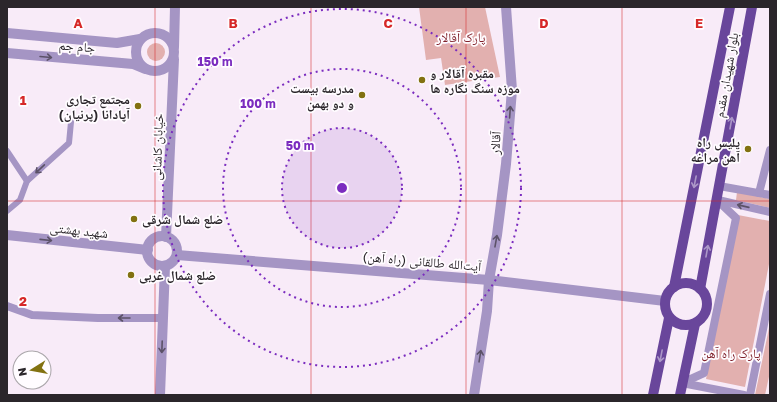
<svg xmlns="http://www.w3.org/2000/svg" width="777" height="402" font-family="'Golos Text','Noto Naskh Arabic',sans-serif">
  <style>
    .green { fill: #e2b0af }
    .lines { fill: none; stroke-linecap: round; stroke-linejoin: round }
    .pedestrian { stroke: #a595c4; stroke-width: 6 }
    .minor { stroke: #a595c4; stroke-width: 8 }
    .tertiary { stroke: #a595c4; stroke-width: 10 }
    .primary { stroke: #69469b; stroke-width: 10 }
    .oneway { stroke: #5c5268 }
    .oneway2 { stroke: #ac98c8 }
    .grid { fill: none; stroke: #d62828; stroke-width: 1; stroke-opacity: 0.55 }
    .ring { fill: none; stroke: #7b2cbf; stroke-width: 2; stroke-dasharray: 2 4 }
    .poi-dot { fill: #827111; stroke: #fffcff; stroke-width: 1.5 }
    .labels { text-anchor: middle; stroke-width: 3.5; stroke-linejoin: round; paint-order: stroke }
    .park-label { font-size: 13px; fill: #80222c; stroke: #fffcff }
    .street-label { font-size: 13px; fill: #2b262b; stroke: #fffcff }
    .poi-label { font-size: 13px; font-weight: bold; fill: #2b262b; stroke: #fffcff; text-anchor: start }
    .grid-label { font-size: 13px; text-anchor: middle; font-weight: bold; fill: #d62828; stroke: #fffcff; stroke-width: 3.5; stroke-linejoin: round; paint-order: stroke }
    .centre { fill: #7b2cbf; stroke: #fffcff; stroke-width: 2 }
    .ring-label { font-size: 12px; text-anchor: middle; font-weight: bold; fill: #7b2cbf; stroke: #fffcff; stroke-width: 3.5; stroke-linejoin: round; paint-order: stroke }
  </style>
  <rect width="100%" height="100%" fill="#f8ebf8"/>
  <g class="green">
    <polygon points="419,7 485,7 500,77 445,85 441,58 426,60"/>
    <circle cx="156" cy="52" r="9"/>
    <polygon points="737,192 770,199 770,208 736,200"/>
    <polygon points="738,215 770,221 770,259 745,387 706,379"/>
    <polygon points="769,328 770,372 765,395 755,395"/>
  </g>
  <g class="lines">
    <g class="pedestrian">
      <polyline points="7,151 27,181"/>
      <polyline points="7,211 20,200 27,181 69,143 71,122"/>
    </g>
    <g class="minor">
      <polyline points="719,186 770,195"/>
      <polyline points="759,193 770,150"/>
      <polyline points="718,200 770,212"/>
      <polyline points="7,306 32,315 98,318 163,318"/>
      <polyline points="682,383 704,373 736,218 717,200"/>
      <polyline points="682,383 744,395"/>
      <polyline points="750,395 770,294"/>
    </g>
    <g class="tertiary">
      <circle cx="155" cy="52" r="19"/>
      <polyline points="7,33 117,43 140,39"/>
      <polyline points="174,47 175,7"/>
      <polyline points="7,53 133,64 145,69"/>
      <polyline points="7,235 148,250"/>
      <circle cx="162" cy="251" r="15"/>
      <polyline points="166,237 174,59"/>
      <polyline points="177,255 489,280 665,301"/>
      <polyline points="160,395 165,266"/>
      <polyline points="474,395 487,311 489,280 497,235 506,164 512,90 506,7"/>
    </g>
    <g class="primary">
      <circle cx="686" cy="304" r="21"/>
      <polyline points="674,287 730,7"/>
      <polyline points="700,289 752,7"/>
      <polyline points="653,395 669,318"/>
      <polyline points="680,395 695,324"/>
    </g>
  </g>
  <defs><path id="oneway-shaft" d="M-6 0H5M1.5-3L5.5 0L1.5 3" fill="none" stroke-width="1.6" stroke-linecap="round" stroke-linejoin="round"/></defs>
  <g class="oneway">
    <use href="#oneway-shaft" transform="translate(46 57) rotate(5)"/>
    <use href="#oneway-shaft" transform="translate(510 112) rotate(-86)"/>
    <use href="#oneway-shaft" transform="translate(40 169) rotate(137)"/>
    <use href="#oneway-shaft" transform="translate(743 206) rotate(-167)"/>
    <use href="#oneway-shaft" transform="translate(46 240) rotate(6)"/>
    <use href="#oneway-shaft" transform="translate(496 241) rotate(-80)"/>
    <use href="#oneway-shaft" transform="translate(124 318) rotate(-180)"/>
    <use href="#oneway-shaft" transform="translate(162 347) rotate(92)"/>
    <use href="#oneway-shaft" transform="translate(480 356) rotate(-81)"/>
  </g>
  <g class="oneway2">
    <use href="#oneway-shaft" transform="translate(731 123) rotate(-80)"/>
    <use href="#oneway-shaft" transform="translate(695 182) rotate(101)"/>
    <use href="#oneway-shaft" transform="translate(707 251) rotate(-80)"/>
    <use href="#oneway-shaft" transform="translate(661 356) rotate(101)"/>
  </g>
  <path class="grid" d="M155,7V395M311,7V395M466,7V395M622,7V395M7,201H770"/>
  <circle cx="342" cy="188" r="60" fill="#7b2cbf" fill-opacity=".12"/>
  <g class="ring">
    <circle cx="342" cy="188" r="60"/>
    <circle cx="342" cy="188" r="119"/>
    <circle cx="342" cy="188" r="179"/>
  </g>
  <g class="poi-dot">
    <circle cx="422" cy="80" r="4"/>
    <circle cx="362" cy="95" r="4"/>
    <circle cx="138" cy="106" r="4"/>
    <circle cx="748" cy="149" r="4"/>
    <circle cx="134" cy="219" r="4"/>
    <circle cx="131" cy="275" r="4"/>
  </g>
  <g class="labels">
    <g class="park-label">
      <text x="461" y="42">پارک آقالار</text>
      <text x="731" y="358">پارک راه آهن</text>
    </g>
    <g class="street-label">
      <text transform="translate(77 46) rotate(5)" y="5">جام جم</text>
      <text transform="translate(726 75) rotate(-80)" y="5">بلوار شهیدان مقدم</text>
      <text transform="translate(495 143) rotate(-86)" y="5">آقالار</text>
      <text transform="translate(157 147) rotate(-88)" y="5">خیابان کاشانی</text>
      <text transform="translate(79 230) rotate(6)" y="5">شهید بهشتی</text>
      <text transform="translate(422 261) rotate(5)" y="5">(راه آهن) آیت‌الله طالقانی</text>
    </g>
    <g class="poi-label">
      <text x="430" y="78">مقبره آقالار و<tspan x="430" dy="15">موزه سنگ نگاره ها</tspan></text>
      <text x="354" y="93" text-anchor="end">مدرسه بیست<tspan x="354" dy="15">و دو بهمن</tspan></text>
      <text x="130" y="104" text-anchor="end">مجتمع تجاری<tspan x="130" dy="15">آپادانا (پرنیان)</tspan></text>
      <text x="740" y="147" text-anchor="end">پلیس راه<tspan x="740" dy="15">آهن مراغه</tspan></text>
      <text x="142" y="224">ضلع شمال شرقی</text>
      <text x="139" y="280">ضلع شمال غربی</text>
    </g>
  </g>
  <g class="grid-label">
    <text x="78" y="28">A</text>
    <text x="233" y="28">B</text>
    <text x="388" y="28">C</text>
    <text x="544" y="28">D</text>
    <text x="699" y="28">E</text>
    <text x="23" y="105">1</text>
    <text x="23" y="306">2</text>
  </g>
  <circle cx="342" cy="188" r="6" class="centre"/>
  <g class="ring-label">
    <text x="215" y="66">150 m</text>
    <text x="258" y="108">100 m</text>
    <text x="300" y="150">50 m</text>
  </g>
  <rect width="777" height="402" fill="none" stroke="#2b262b" stroke-width="16"/>
  <g transform="translate(32 370) rotate(259)"><circle r="19" fill="#fffcff" stroke="#aaa6aa"/>
  <path d="M0-3L7 15L0 10L-7 15Z" fill="#827111"/>
  <text y="-6" font-size="11" font-weight="bold" text-anchor="middle" fill="#2b262b">N</text>
  </g>
</svg>
